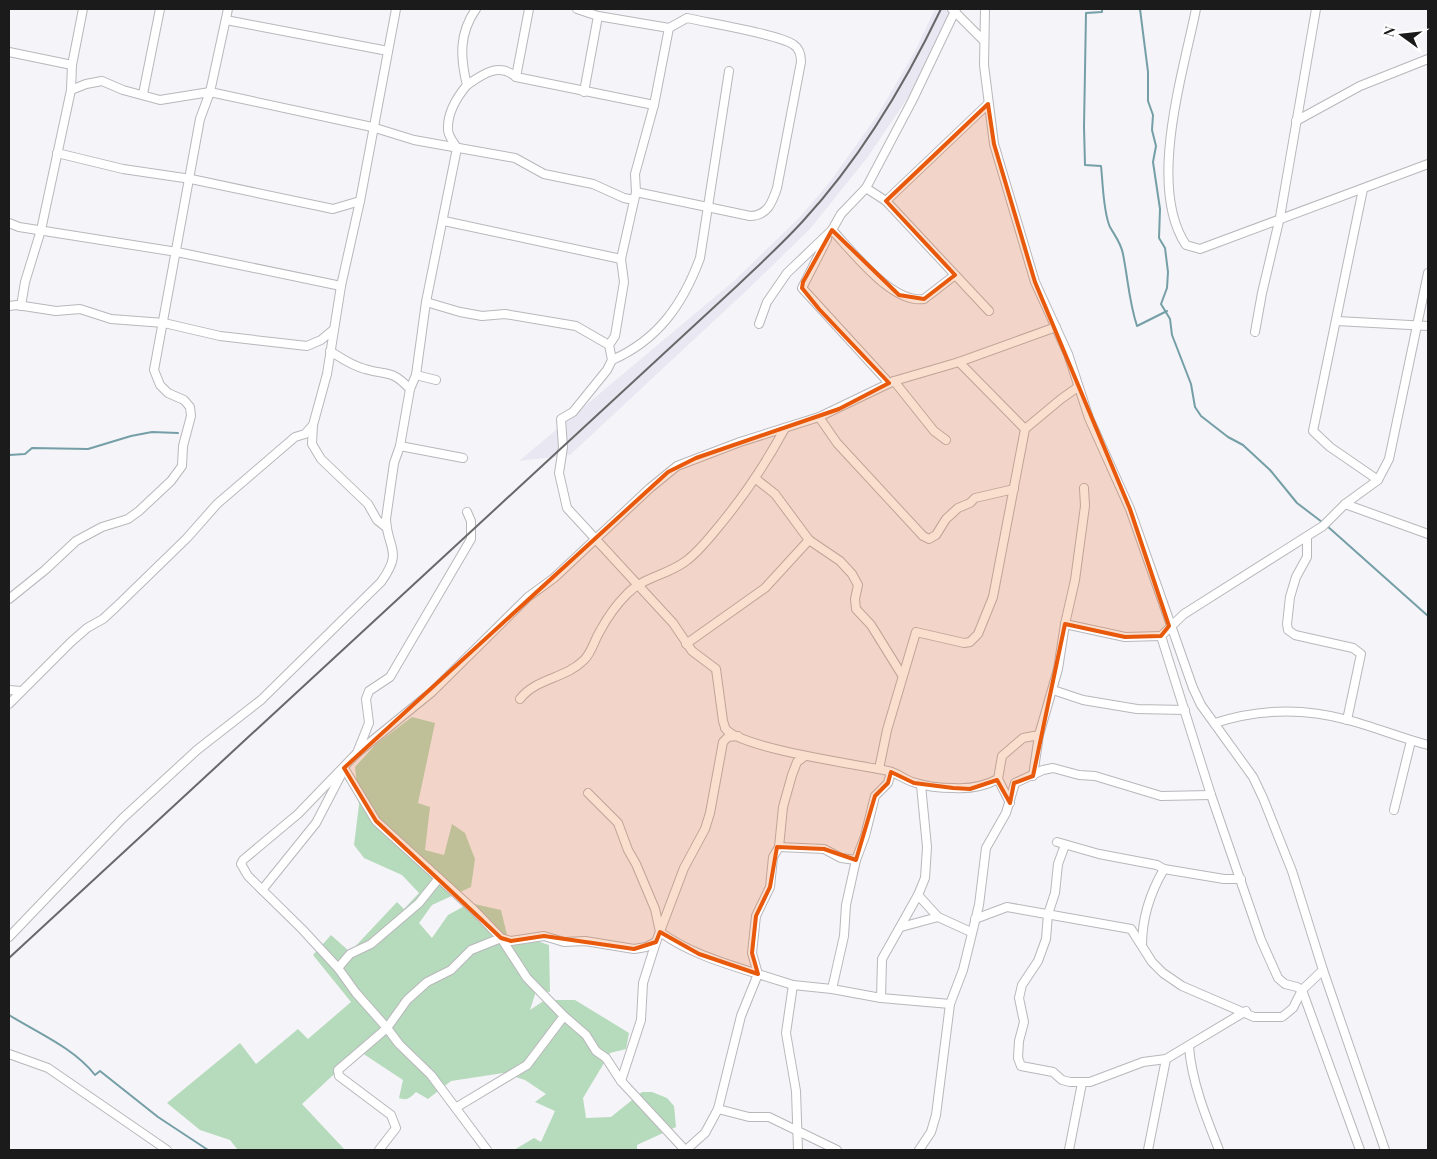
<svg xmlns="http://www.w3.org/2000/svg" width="1437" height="1159" font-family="'Playfair Display',serif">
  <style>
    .built { fill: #e9e7f2 }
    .green { fill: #b6dabc }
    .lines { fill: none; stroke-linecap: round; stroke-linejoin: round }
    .stream { stroke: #759fa7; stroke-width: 2 }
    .minor-casing { stroke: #b8b7bb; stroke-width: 10 }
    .minor { stroke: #fff; stroke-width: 8 }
    .rail { stroke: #68686a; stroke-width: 2 }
    .marked { fill: #e8590c; fill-opacity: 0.2; stroke: #e8590c; stroke-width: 4; stroke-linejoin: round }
  </style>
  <rect width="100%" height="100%" fill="#f5f4f8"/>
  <polygon class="built" points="935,9 953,9 909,96 867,158 810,229 745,292 570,455 519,461 734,281 799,218 829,183 877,116 914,53"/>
  <path class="green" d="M412,717L435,723L418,803L430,807L425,850L444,855L452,824L465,833L475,859L471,887L432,905L419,923L432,938L448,915L470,903L501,910L507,935L524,944L537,941L549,945L550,992L536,991L530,1010L545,1000H575L629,1033L626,1049L610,1053L583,1098L586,1118L611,1117L642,1092H652L667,1098L674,1106L676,1127L637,1145V1150H514L534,1138L541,1142L555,1111L535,1102L546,1094L525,1080L503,1073L451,1081L428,1099L416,1092C410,1098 407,1101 399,1098L403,1080L359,1051L302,1104L345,1150H238L230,1140L200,1130L167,1103L240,1043L256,1064L298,1029L308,1039L351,1002L313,955L331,935L350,952L397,902L404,909L419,893L402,875L364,858L354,845L359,805L355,767L376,744Z"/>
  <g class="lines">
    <g class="stream">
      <path d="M1102,9V12L1086,13L1084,127L1085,165L1101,166C1103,183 1103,212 1110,227C1115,236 1121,243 1123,254C1128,279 1129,302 1137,326L1167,311"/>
      <polyline points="1140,9 1148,72 1148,101 1153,115 1152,130 1156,146 1153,162 1160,209 1159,238 1165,248 1168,272 1167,288 1161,304 1170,319 1172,335 1191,384 1195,407 1201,416 1228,437 1243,445 1270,470 1297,503 1322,522"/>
      <polyline points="9,455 25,454 32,448 88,449 131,436 152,432 178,433"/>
      <polyline points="1326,525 1428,616"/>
      <path d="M9,1015C38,1033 74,1048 95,1075L100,1071L158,1117L208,1150"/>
    </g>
    <defs>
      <g id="minor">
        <path d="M577,9L598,16L669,28L687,18C708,23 779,34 794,45C800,49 801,55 801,62L777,188C772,203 767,216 750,216L636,192"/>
        <polyline points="952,9 984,41"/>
        <polyline points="985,9 984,65 994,144 1035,282 1068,354 1089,418 1130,509 1193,688 1201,705 1253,777 1263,798 1292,871 1323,970 1385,1150"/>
        <path d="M1196,9C1183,74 1147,187 1186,245L1200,249L1428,164"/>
        <polyline points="226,20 388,51"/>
        <path d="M669,28L654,105L635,174L636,192L621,259L624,282L615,336L609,345L612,360L607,370L573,412L561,419L563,447L559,473L567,508L673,623L692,651L716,669L723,721C723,721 725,727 725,728C738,748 861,765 888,771C898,773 906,781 916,783C928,787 941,788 954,788C970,789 983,787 998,779"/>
        <polyline points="9,52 72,65"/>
        <polyline points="516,77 529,9"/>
        <path d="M467,85C483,74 499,62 516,77L654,105"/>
        <polyline points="71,90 86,84 102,81 123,90 160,100 210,92 372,127 414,140 515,158 544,174 593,184 624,198 634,200"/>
        <polyline points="584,92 598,16"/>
        <polyline points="143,94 160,9"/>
        <polyline points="1296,121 1360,86 1428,59"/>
        <polyline points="57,153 123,169 191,179 333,209 360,201"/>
        <polyline points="866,188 886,201 989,311"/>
        <polyline points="1363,189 1313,431 1330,447 1378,480"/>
        <polyline points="886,201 988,104"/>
        <polyline points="444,221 621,259"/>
        <polyline points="9,223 19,227 177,252 341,286"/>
        <path d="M832,230C853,252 892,304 924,299L955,275"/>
        <polyline points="827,239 802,288 889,383"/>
        <polyline points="426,302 460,312 482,316 505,314 576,326 609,345"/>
        <polyline points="9,306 17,305 56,311 80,309 111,319 164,323 220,336 307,346 321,340 333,330"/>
        <polyline points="21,306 25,282 41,230 71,90 72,65 83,9"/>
        <polyline points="1337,321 1428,326"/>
        <polyline points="759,324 767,302 787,273 832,230 841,214 866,188 912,101 956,9"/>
        <polyline points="1255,332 1262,293 1280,217 1316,9"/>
        <path d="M330,351C341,358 352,366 365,369C388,376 391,369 410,389"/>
        <path d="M612,360C658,340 683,304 700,258L729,71"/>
        <polyline points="959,362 1025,429"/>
        <polyline points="416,375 436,380"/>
        <polyline points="894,381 934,431 946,440"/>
        <polyline points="819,417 837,443 923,536 929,539 936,535 946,519 958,508 970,503 975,498 1014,489"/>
        <polyline points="313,425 312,444 321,459 368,504 377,520 387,528"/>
        <polyline points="400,446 463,458"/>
        <polyline points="756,479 775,494 809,540 840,561 852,574 858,585 855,599 856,609 871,625 902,675"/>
        <polyline points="1345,504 1428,534"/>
        <polyline points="467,512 471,521 471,539 390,677 369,691 366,699 369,723 357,753 298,814 243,860 241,864 248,876 302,929 338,968 356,993 387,1028 399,1044 431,1075 487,1150"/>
        <polyline points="1307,537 1307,557 1296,577 1290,597 1287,624 1288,630 1295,635 1353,648 1361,654 1347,720"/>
        <polyline points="9,599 45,570 76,541 102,527 128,519 139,511 171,481 182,466 183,446 191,416 190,407 184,400 168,393 160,385 154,370 200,119 210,92 228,9"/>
        <polyline points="1065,624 1125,637 1161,636"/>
        <polyline points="686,644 765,588 809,540"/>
        <polyline points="9,690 21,691"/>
        <polyline points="1053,690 1083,700 1137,709 1185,710"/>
        <path d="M520,699C536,678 565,679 584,660C592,652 594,641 600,631C607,618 616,605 627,594C643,577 668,575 686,561C697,553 706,542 715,531C742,499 765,465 785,428"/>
        <polyline points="9,704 71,642 87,628 103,619 116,607 187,538 217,504 295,437 305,434 313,425 327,374 341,286 360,201 396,9"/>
        <path d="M1215,723C1258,709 1304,708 1348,720C1375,727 1401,738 1428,745"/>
        <polyline points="357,753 432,692 528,597 554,578 650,488 677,466 740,442 819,417 894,381 959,362 1056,327"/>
        <polyline points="344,768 376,821 474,910 501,938 511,941 544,936 564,942 585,941 634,949 646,947 656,942"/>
        <polyline points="879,769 887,730 916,632 964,643 970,642 978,634 993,597 1025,429 1061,399 1078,387"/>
        <polyline points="1033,776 1039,735 1058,669 1065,624 1075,580 1085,506 1084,488"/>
        <path d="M588,793L618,823L628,850L636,864L655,909L660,932C689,953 723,963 758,974"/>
        <polyline points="1010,803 998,779 1002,756 1023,738 1039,735"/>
        <polyline points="1394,810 1411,741"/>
        <polyline points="1057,842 1099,854 1157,865 1164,869 1224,879 1241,879"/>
        <polyline points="1065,845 1058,864 1055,893 1048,914 1046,939 1038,961 1022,985 1019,998 1024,1022 1019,1041 1018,1058 1021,1066 1053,1072 1062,1080 1070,1082 1090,1082 1143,1062 1166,1059 1246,1011"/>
        <polyline points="779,847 824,849 841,858 856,860"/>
        <polyline points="262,890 316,823 341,775"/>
        <polyline points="918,895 938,917 971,932"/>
        <polyline points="975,919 1007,907 1131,929 1152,962 1163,973 1182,986 1254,1017 1282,1017 1293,1008 1302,990 1323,970"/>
        <polyline points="901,927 938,917"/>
        <path d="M9,937L123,818L197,750L261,700L381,582C404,550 387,549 386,519L394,463L400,446L410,389L416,375L426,302L457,148C454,143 448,136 448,130C447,113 457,97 467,85C460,57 459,33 476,9"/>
        <path d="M1142,945C1142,917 1150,893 1164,869"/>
        <polyline points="338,968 350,954 371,944 419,903 439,878"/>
        <polyline points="758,974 752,953 756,916 770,887 773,857 779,847 783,807 792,775 797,762 805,756"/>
        <polyline points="793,985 786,1033 796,1091 798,1150"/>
        <polyline points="832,989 844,936 846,905 856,860 865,836 875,796 888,783 891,772"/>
        <polyline points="881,998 950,1004"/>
        <path d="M1189,1047C1192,1083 1206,1117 1219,1150"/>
        <polyline points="9,1054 48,1068 167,1150"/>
        <polyline points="621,1081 641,1020 643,983 656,942 684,868 705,829 710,813 723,742 728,737 738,736"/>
        <polyline points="457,1107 527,1065 564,1016 586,1035 596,1051 606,1058 621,1081 685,1150"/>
        <polyline points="718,1109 749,1117 769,1117 837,1150"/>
        <polyline points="379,1150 396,1128 391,1115 339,1076 338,1070 387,1028 407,1000 427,982 451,970 471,950 501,938 527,978 564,1016"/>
        <polyline points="686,1150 705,1133 718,1109 741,1016 758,974 793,985 832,989 881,998 882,959 918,895 925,878 927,847 921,785"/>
        <polyline points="919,1150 931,1132 936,1115 950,1004 963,970 979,905 986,848 1006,813 1015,783 1043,770 1053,768 1079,775 1095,776 1161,796 1211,795"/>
        <polyline points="1069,1150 1082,1083"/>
        <polyline points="1148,1150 1166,1059"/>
        <polyline points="1360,1150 1302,990 1297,987 1285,984 1278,978 1261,940 1211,795 1161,636 1184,614 1323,526 1345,504 1378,480 1389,459 1428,273"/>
      </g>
    </defs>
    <use href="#minor" class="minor-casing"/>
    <use href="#minor" class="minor"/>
    <path class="rail" d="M9,958L738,285C760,264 783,243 803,221C861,158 904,86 941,9"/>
  </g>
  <path class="marked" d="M988,104L994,144L1035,282L1130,509L1169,626L1161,636L1125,637L1065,624L1033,776L1014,783L1010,803L997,780L970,789L953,788L914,783L891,772L888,783L875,796L856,860L824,849L777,847L770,887L756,916L752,953L758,974L699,954L660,932L656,942L634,949L544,936L511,941L501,938L376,821L344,768L668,472L696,458L839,409L889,383L819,309L802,288L803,282L832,230L899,295L924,299L955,275L886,201Z"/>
  <rect width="1437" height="1159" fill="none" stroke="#1b1b1c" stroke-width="20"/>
  <g transform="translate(1402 35) rotate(285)" stroke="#ffffff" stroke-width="4" paint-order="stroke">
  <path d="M0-4L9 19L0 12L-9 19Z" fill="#1b1b1c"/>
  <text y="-8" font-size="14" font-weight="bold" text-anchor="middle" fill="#1b1b1c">N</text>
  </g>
</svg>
